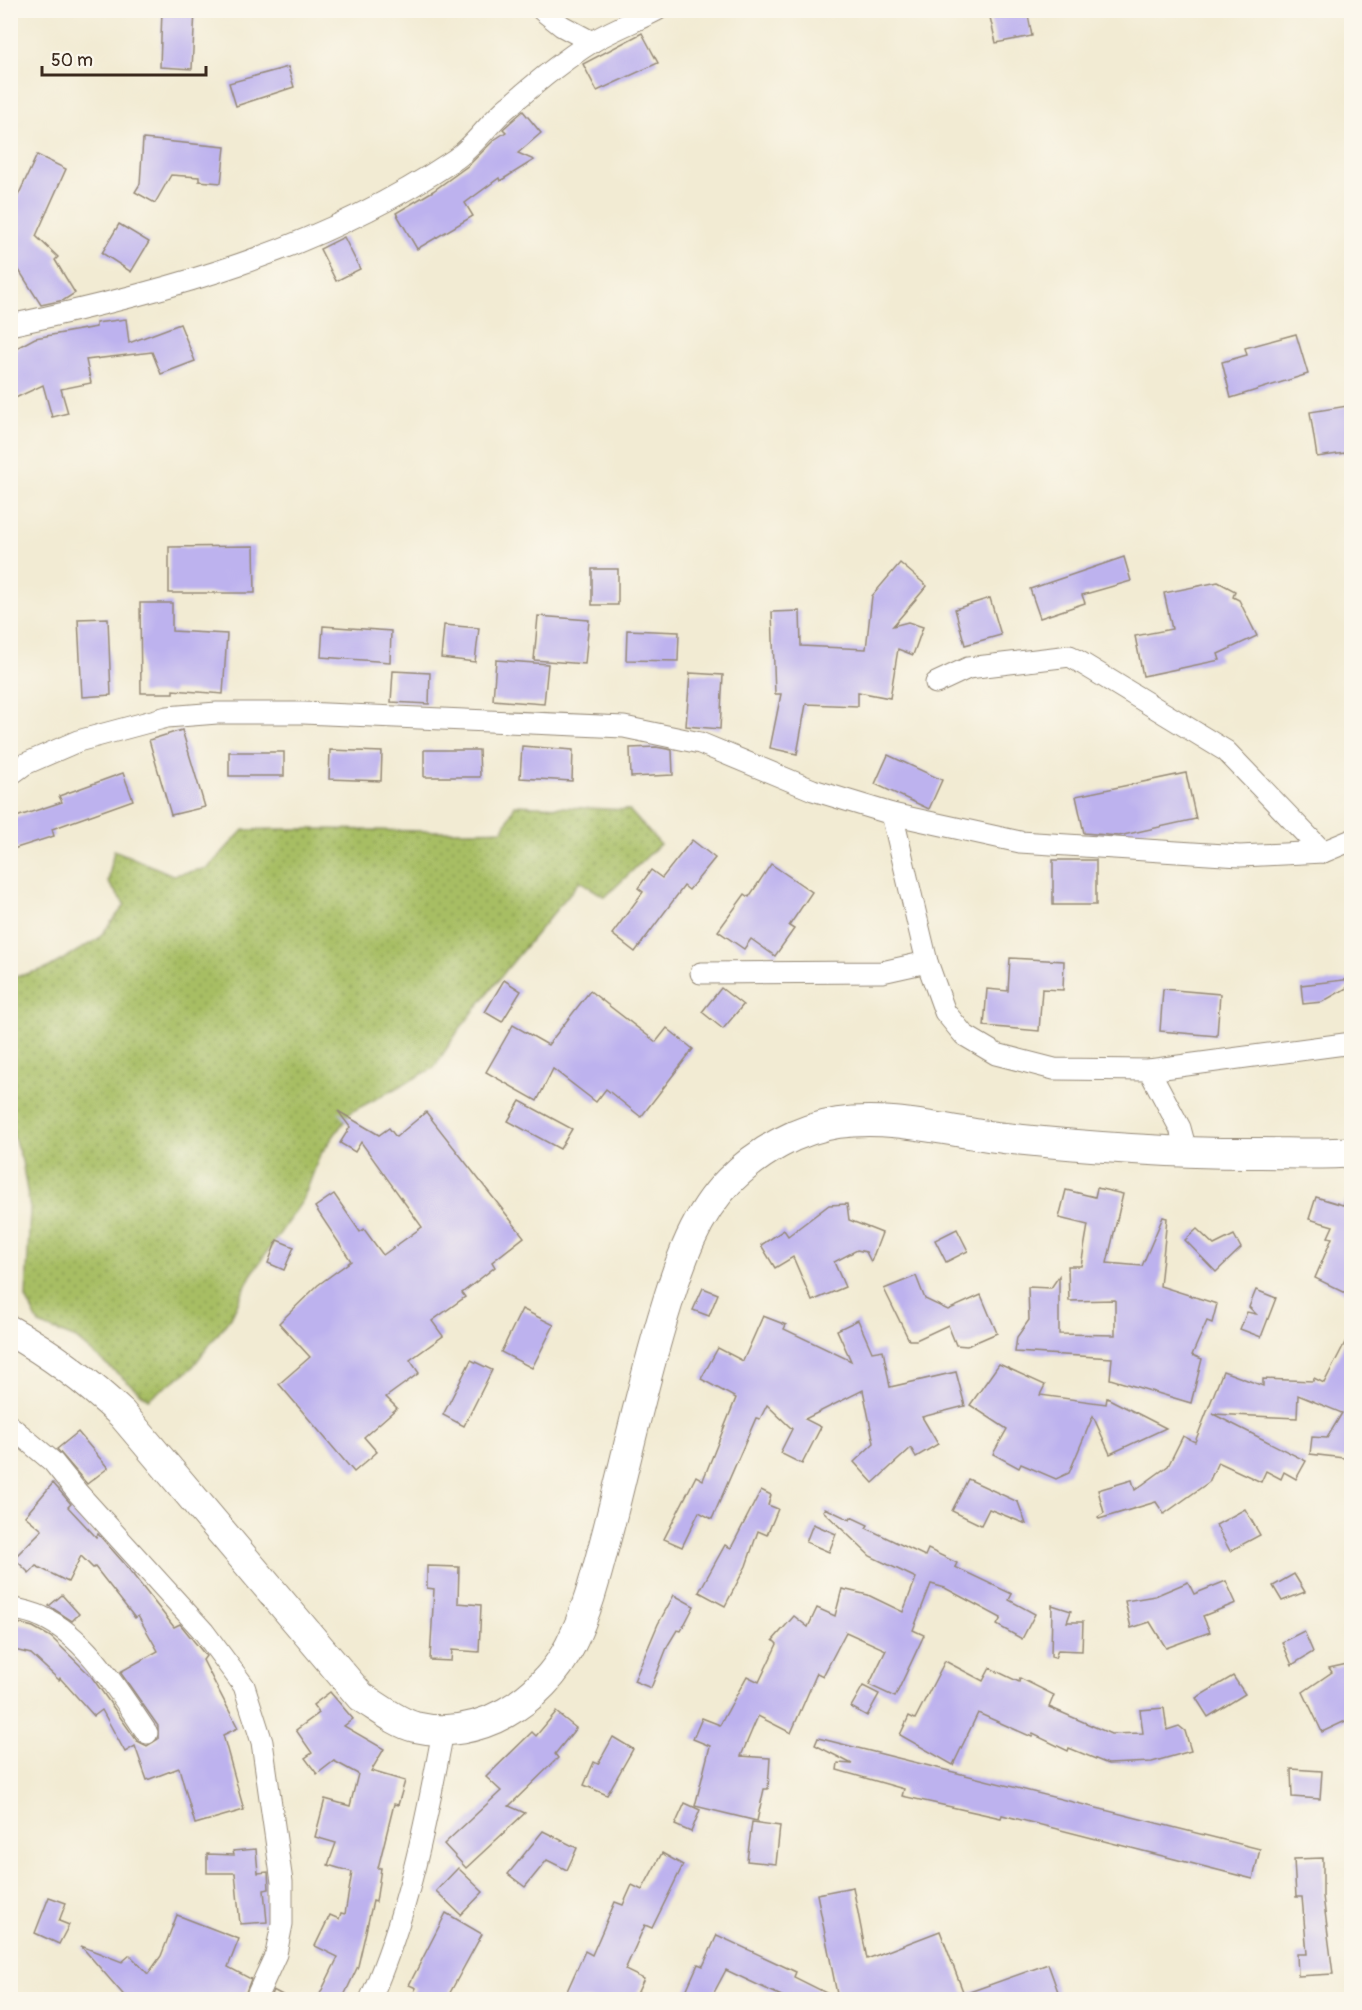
<svg xmlns="http://www.w3.org/2000/svg" width="1362" height="2010" font-family="Pangolin,sans-serif">
  <style>
    .grass { fill: url(#grass-dots); stroke: #717441; stroke-width: 1.5 }
    .building { fill: #bdb2ee }
    .lines { fill: none; stroke-linecap: round; stroke-linejoin: round }
    .street-casing { stroke: #968a78; stroke-width: 23 }
    .secondary-casing { stroke: #968a78; stroke-width: 32 }
    .street { stroke: #fff; stroke-width: 21 }
    .secondary { stroke: #fff; stroke-width: 30 }
  </style>
  <defs>
    <pattern id="grass-dots" width="8" height="8" patternUnits="userSpaceOnUse" patternTransform="scale(1.5)"><rect width="8" height="8" fill="#a7be64"/><path d="M2 2h.1M6 6h.1" fill="none" stroke="#899b52" stroke-width="1.8" stroke-linecap="round"/></pattern>
  </defs>
  <rect width="100%" height="100%" fill="#fbf7ec"/>
  <filter id="ink" filterUnits="userSpaceOnUse"><feTurbulence type="fractalNoise" baseFrequency=".0167" numOctaves="2"/><feDisplacementMap in="SourceGraphic" scale="12" xChannelSelector="R" yChannelSelector="G"/><feConvolveMatrix kernelMatrix="1 2 1 2 8 2 1 2 1" color-interpolation-filters="sRGB"/></filter>
  <filter id="wash" filterUnits="userSpaceOnUse"><feTurbulence type="fractalNoise" baseFrequency=".008" numOctaves="4" result="noise"/><feDisplacementMap in="SourceGraphic" scale="24" xChannelSelector="R" yChannelSelector="G"/><feGaussianBlur stdDeviation="1.35" result="paint"/><feColorMatrix in="noise" values="0 0 0 0 0 0 0 0 0 0 0 0 0 0 0 0 0 1.4 0 .05"/><feComposite in="paint" operator="in"/></filter>
  <g filter="url(#wash)">
    <rect width="100%" height="100%" fill="#f2ebd3"/>
    <path class="grass" d="M515,805L629,810L660,844L605,897L580,881L507,969L458,1031L434,1068L351,1112L320,1155L303,1200L251,1275L231,1317L191,1369L148,1399L76,1339L39,1324L26,1298L30,1209L22,1161L11,1129V978L48,968L98,939L125,905L108,882L114,850L173,875L208,868L243,830C330,826 416,834 503,830Z"/>
    <g id="blocks">
      <g class="building">
        <polygon points="162,10 195,10 192,69 160,67"/>
        <polygon points="1000,10 1027,10 1032,36 996,43 989,13"/>
        <polygon points="642,33 658,63 597,91 583,64"/>
        <polygon points="288,67 294,87 236,106 229,83"/>
        <polygon points="523,111 541,133 518,153 534,160 500,181 499,178 465,203 473,216 417,249 396,213 433,191 469,165 494,140 506,132 503,129"/>
        <polygon points="143,139 225,147 221,183 199,181 199,177 171,175 155,203 135,192 140,184"/>
        <polygon points="37,155 66,169 36,236 58,257 55,260 75,293 64,300 41,305 10,256 10,213"/>
        <polygon points="119,224 149,242 131,272 102,253"/>
        <polygon points="344,237 360,269 336,281 320,249"/>
        <polygon points="126,319 129,343 180,324 195,361 161,374 152,352 86,360 91,383 61,389 68,413 52,417 43,385 11,400 11,351 35,338 96,327 96,323"/>
        <polygon points="1296,334 1308,374 1231,398 1222,362 1247,355 1245,348"/>
        <polygon points="1347,406 1352,452 1317,457 1310,412"/>
        <polygon points="254,546 255,593 169,593 169,547"/>
        <polygon points="1124,557 1131,581 1082,595 1085,603 1040,618 1030,589"/>
        <polygon points="900,563 927,586 893,626 908,622 923,627 913,655 898,649 890,698 858,692 858,706 806,704 797,754 770,748 781,694 775,694 772,612 800,611 801,646 866,649 872,596"/>
        <rect x="592" y="569" width="26" height="36"/>
        <polygon points="1218,582 1235,591 1233,597 1239,600 1257,636 1218,654 1220,660 1143,676 1135,636 1172,629 1164,593"/>
        <polygon points="990,598 1001,635 965,645 955,609"/>
        <polygon points="140,603 172,603 172,631 227,634 223,694 173,690 173,693 141,693"/>
        <polygon points="538,616 589,620 585,664 534,660"/>
        <polygon points="108,618 111,695 82,697 78,619"/>
        <polygon points="444,625 479,628 475,662 441,658"/>
        <polygon points="323,626 391,631 390,662 321,657"/>
        <polygon points="627,630 679,632 678,661 626,660"/>
        <polygon points="496,660 548,664 544,704 493,700"/>
        <polygon points="393,671 430,673 429,704 391,702"/>
        <polygon points="690,673 723,675 720,729 686,726"/>
        <polygon points="182,730 205,807 171,815 149,740"/>
        <polygon points="522,746 573,750 572,781 520,778"/>
        <polygon points="656,747 672,750 673,775 631,777 630,748"/>
        <polygon points="330,750 382,752 381,781 329,779"/>
        <polygon points="424,750 479,750 480,777 424,777"/>
        <rect x="229" y="752" width="55" height="24"/>
        <polygon points="888,755 942,780 929,809 875,784"/>
        <polygon points="123,773 133,800 52,829 54,836 10,850 10,819 62,802 59,796"/>
        <polygon points="1186,773 1196,819 1119,836 1084,833 1076,796"/>
        <polygon points="692,840 715,858 689,890 684,886 635,952 612,934 643,892 638,888 651,870 662,878"/>
        <rect x="1053" y="860" width="43" height="45"/>
        <polygon points="771,864 812,892 789,926 794,929 775,956 751,939 744,949 718,931 745,894 749,897"/>
        <polygon points="1010,958 1064,961 1063,990 1042,989 1039,1031 984,1026 987,989 1008,991"/>
        <polygon points="1352,979 1352,985 1322,1002 1303,1004 1301,985"/>
        <polygon points="504,980 521,991 502,1022 485,1012"/>
        <polygon points="721,988 743,1005 723,1029 702,1012"/>
        <polygon points="1163,989 1220,994 1217,1036 1160,1031"/>
        <polygon points="590,991 656,1042 667,1028 693,1049 641,1117 606,1089 596,1102 553,1069 537,1101 486,1072 513,1025 548,1045"/>
        <polygon points="520,1101 572,1129 560,1149 508,1121"/>
        <polygon points="338,1111 379,1135 389,1128 396,1137 426,1112 524,1237 492,1262 495,1267 462,1293 465,1297 432,1321 443,1336 410,1360 419,1373 386,1397 397,1408 364,1437 377,1452 354,1472 279,1384 310,1357 279,1323 318,1285 351,1261 315,1207 334,1194 360,1232 364,1229 383,1255 422,1227 361,1142 355,1152 340,1143 350,1127"/>
        <polygon points="1097,1188 1123,1194 1107,1263 1142,1266 1163,1217 1167,1218 1160,1286 1217,1304 1212,1323 1207,1321 1192,1355 1202,1359 1191,1403 1110,1379 1112,1358 1015,1352 1017,1337 1029,1320 1028,1287 1051,1288 1059,1276 1059,1334 1115,1335 1115,1300 1069,1301 1068,1266 1081,1266 1088,1225 1059,1218 1066,1190 1095,1197"/>
        <polygon points="1352,1188 1352,1296 1315,1278 1332,1238 1328,1237 1333,1226 1309,1219 1316,1197 1343,1205"/>
        <polygon points="847,1204 849,1220 882,1233 871,1262 866,1252 857,1250 834,1262 845,1287 812,1301 793,1257 775,1268 761,1245 784,1230 788,1236 829,1205"/>
        <polygon points="957,1229 968,1251 946,1262 935,1240"/>
        <polygon points="1197,1229 1214,1245 1234,1235 1241,1248 1216,1272 1185,1240"/>
        <polygon points="277,1240 294,1247 284,1270 268,1263"/>
        <polygon points="916,1276 925,1299 948,1310 981,1295 997,1333 967,1346 956,1345 948,1325 916,1340 909,1340 884,1289"/>
        <polygon points="703,1288 718,1294 709,1316 693,1310"/>
        <polygon points="1256,1290 1276,1298 1261,1337 1240,1329 1247,1312 1256,1314 1249,1307"/>
        <polygon points="522,1309 554,1325 532,1368 501,1352"/>
        <polygon points="763,1316 786,1325 784,1329 851,1361 837,1330 858,1320 872,1352 883,1350 890,1387 956,1372 965,1406 922,1417 938,1444 916,1457 911,1448 873,1483 854,1462 874,1443 863,1390 805,1419 821,1427 802,1464 780,1453 792,1429 767,1405 760,1419 756,1418 712,1519 699,1512 682,1547 664,1539 696,1476 703,1480 736,1398 701,1379 718,1348 743,1361"/>
        <polygon points="1352,1329 1352,1459 1310,1454 1312,1437 1327,1438 1342,1413 1298,1395 1297,1418 1213,1414 1306,1461 1296,1479 1284,1472 1281,1479 1266,1471 1261,1482 1218,1462 1209,1482 1164,1514 1156,1502 1099,1519 1098,1517 1104,1513 1098,1490 1132,1480 1135,1490 1168,1466 1183,1436 1195,1442 1223,1371 1263,1386 1263,1379 1313,1381 1314,1378 1324,1383"/>
        <polygon points="471,1360 492,1370 464,1426 443,1415"/>
        <polygon points="999,1364 1045,1385 1040,1395 1106,1404 1107,1398 1166,1428 1110,1454 1093,1416 1069,1473 1056,1479 1021,1464 1019,1468 993,1454 1007,1429 970,1405"/>
        <polygon points="78,1432 108,1468 87,1484 57,1449"/>
        <polygon points="968,1479 1018,1502 1026,1524 989,1509 981,1525 952,1511"/>
        <polygon points="53,1483 71,1504 68,1507 96,1537 98,1534 123,1562 174,1627 180,1624 206,1656 203,1660 238,1728 223,1735 244,1810 195,1824 179,1768 147,1780 135,1746 125,1752 102,1710 94,1716 60,1678 59,1680 31,1654 10,1649 10,1621 33,1627 51,1637 91,1676 137,1741 147,1746 158,1739 158,1726 120,1672 158,1651 138,1616 135,1618 95,1567 93,1568 81,1556 68,1582 36,1566 29,1573 14,1558 42,1530 25,1516"/>
        <polygon points="761,1490 771,1495 768,1505 778,1509 767,1535 758,1531 746,1566 725,1606 699,1592 725,1545 731,1548"/>
        <polygon points="825,1508 850,1520 851,1517 868,1525 866,1528 925,1556 928,1549 957,1563 955,1567 1012,1594 1009,1600 1035,1614 1022,1639 997,1625 1001,1618 945,1588 931,1584 913,1630 924,1635 895,1697 869,1685 886,1650 846,1632 823,1676 817,1673 791,1733 758,1716 741,1756 770,1758 768,1789 764,1789 757,1821 695,1806 710,1746 693,1739 702,1718 720,1725 747,1676 759,1682 777,1644 773,1640 794,1616 808,1627 817,1608 835,1616 842,1589 868,1595 903,1612 916,1578 870,1556 823,1511"/>
        <polygon points="1245,1509 1260,1535 1230,1551 1216,1525"/>
        <polygon points="813,1524 836,1534 829,1552 806,1542"/>
        <polygon points="427,1566 459,1567 458,1603 481,1605 479,1652 452,1650 451,1661 430,1660 434,1589 427,1588"/>
        <polygon points="1294,1574 1305,1592 1282,1601 1273,1586"/>
        <polygon points="1226,1581 1236,1603 1203,1616 1210,1632 1166,1648 1150,1622 1131,1628 1125,1601 1155,1596 1188,1582 1194,1594"/>
        <polygon points="62,1595 79,1614 72,1621 49,1606"/>
        <polygon points="674,1595 694,1606 681,1631 677,1630 668,1645 651,1688 634,1681 658,1624"/>
        <polygon points="1052,1605 1071,1611 1067,1622 1083,1622 1082,1651 1058,1650 1055,1658 1051,1657"/>
        <polygon points="1304,1631 1313,1652 1292,1665 1282,1642"/>
        <polygon points="945,1661 983,1681 990,1668 1019,1682 1020,1678 1054,1695 1049,1707 1111,1734 1143,1733 1140,1710 1164,1708 1167,1730 1179,1726 1185,1731 1191,1751 1152,1762 1108,1764 1069,1748 1068,1751 1033,1734 1032,1737 978,1713 953,1765 900,1735 909,1716 915,1719"/>
        <polygon points="1352,1663 1352,1718 1322,1732 1303,1692 1332,1672 1329,1668"/>
        <polygon points="1233,1676 1245,1694 1208,1717 1196,1698"/>
        <polygon points="863,1686 879,1694 867,1716 851,1707"/>
        <polygon points="330,1692 353,1719 344,1726 384,1749 371,1771 405,1781 398,1805 394,1804 378,1868 381,1868 376,1902 373,1901 358,1966 342,2000 317,2000 338,1957 315,1946 330,1915 339,1919 341,1913 345,1914 352,1872 328,1865 336,1843 315,1837 325,1799 350,1806 358,1774 334,1761 317,1774 305,1758 312,1753 296,1730 319,1713 313,1705"/>
        <polygon points="556,1712 576,1728 555,1754 558,1758 509,1806 525,1813 466,1868 444,1844 501,1791 486,1777 532,1732 536,1736"/>
        <polygon points="613,1737 633,1749 607,1795 584,1785 594,1762 598,1764"/>
        <polygon points="818,1738 1260,1849 1253,1879 1002,1815 1001,1818 902,1796 904,1789 837,1770 838,1763 852,1764 815,1745"/>
        <polygon points="1291,1769 1322,1771 1320,1799 1292,1797"/>
        <polygon points="685,1803 700,1810 691,1832 675,1825"/>
        <polygon points="752,1822 780,1826 776,1864 747,1861"/>
        <polygon points="543,1831 577,1848 567,1870 547,1860 525,1887 508,1874"/>
        <polygon points="256,1849 258,1873 268,1872 269,1889 264,1890 267,1922 240,1924 235,1873 207,1873 207,1854 234,1855 233,1851"/>
        <polygon points="662,1853 683,1865 652,1928 645,1925 625,1970 644,1979 634,2000 563,2000 585,1951 592,1955 615,1902 623,1905 632,1885 642,1890"/>
        <polygon points="1323,1858 1323,1896 1333,1974 1298,1976 1297,1954 1307,1954 1302,1897 1296,1897 1294,1859"/>
        <polygon points="458,1868 483,1892 461,1915 436,1891"/>
        <polygon points="853,1887 867,1959 940,1931 964,1994 1048,1964 1061,2000 790,2000 726,1970 710,2000 682,2000 698,1964 703,1966 717,1935 796,1972 794,1977 838,1999 817,1894"/>
        <polygon points="49,1897 66,1903 59,1921 69,1925 59,1944 35,1933"/>
        <polygon points="446,1913 482,1934 446,2000 410,2000 416,1988 409,1985"/>
        <polygon points="177,1915 239,1939 228,1967 251,1979 243,2000 128,2000 81,1946 122,1962 130,1955 148,1974 161,1956"/>
        <polygon points="273,1990 292,2000 269,2000"/>
      </g>
    </g>
  </g>
  <g filter="url(#ink)">
    <use href="#blocks" fill-opacity="0" stroke="#968a78" stroke-width="1.5"/>
    <g class="lines">
      <defs>
        <g id="street">
          <polyline points="542,10 562,26 592,42"/>
          <path d="M10,325C167,292 320,250 454,160C475,146 489,122 509,106C535,84 563,60 592,42C612,30 636,21 657,10"/>
          <polyline points="936,683 968,668 1070,656 1226,751 1323,852"/>
          <polyline points="10,775 25,764 78,741 167,717 217,713 303,713 624,727 700,743 813,790 892,814 1020,842 1240,856 1323,852 1352,840"/>
          <polyline points="892,814 927,962 945,1012 964,1035 996,1054 1054,1069 1149,1070 1352,1043"/>
          <polyline points="701,973 882,972 927,962"/>
          <polyline points="1149,1070 1180,1128 1187,1154"/>
          <polyline points="10,1426 53,1462 78,1493 204,1632 244,1686 262,1742 282,1882 282,1924 276,1954 255,2000"/>
          <path d="M10,1608C21,1610 32,1612 42,1617C87,1637 120,1694 147,1733"/>
          <path d="M370,2000C408,1914 426,1823 443,1731"/>
        </g>
        <path id="secondary" d="M10,1331C53,1355 87,1381 122,1414L361,1697C378,1707 396,1722 415,1727C478,1742 542,1701 570,1646C588,1610 597,1572 607,1534C627,1457 643,1380 667,1304C680,1261 696,1214 729,1181C758,1152 797,1129 838,1123C893,1115 949,1132 1004,1138C1089,1147 1175,1154 1261,1153C1291,1153 1322,1155 1352,1152"/>
      </defs>
      <use href="#street" class="street-casing"/>
      <use href="#secondary" class="secondary-casing"/>
      <use href="#street" class="street"/>
      <use href="#secondary" class="secondary"/>
    </g>
  </g>
  <rect width="1362" height="2010" fill="none" stroke="#fbf7ec" stroke-width="36"/>
  <path d="M42 66v9h164v-9" fill="none" stroke="#3b2a1e" stroke-width="3"/>
  <text x="51" y="66" font-size="18" fill="#3b2a1e" stroke="#fbf7ec" stroke-width="4.5" paint-order="stroke">50 m</text>
</svg>
